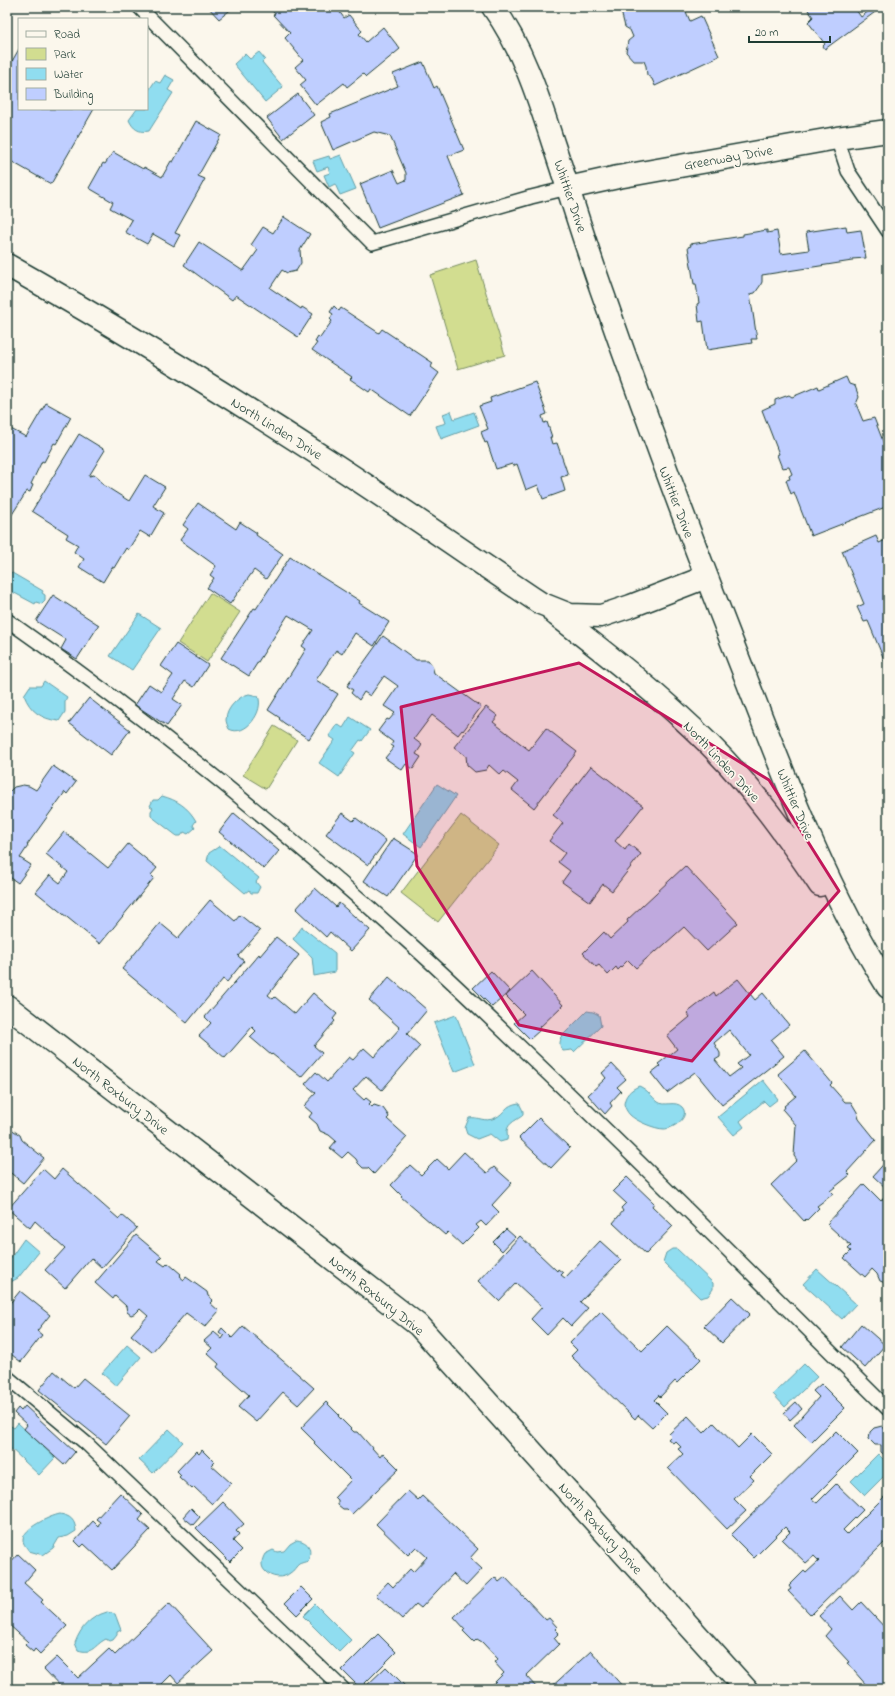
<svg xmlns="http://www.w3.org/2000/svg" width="895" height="1696" font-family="'Indie Flower',sans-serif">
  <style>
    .green { fill: #d2dd90; stroke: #788d62 }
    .water { fill: #90ddf0; stroke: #639da5 }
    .building { fill: #bfceff; stroke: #1f3d34; fill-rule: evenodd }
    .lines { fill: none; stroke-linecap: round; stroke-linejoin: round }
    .service-casing { stroke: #1f3d34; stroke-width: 16 }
    .minor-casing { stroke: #1f3d34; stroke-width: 25 }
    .service { stroke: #fbf7ec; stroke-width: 13 }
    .minor { stroke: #fbf7ec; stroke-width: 22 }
    .marked { fill: #c2185b; fill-opacity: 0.2; stroke: #c2185b; stroke-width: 3; stroke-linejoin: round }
    .labels { text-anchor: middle; stroke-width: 3.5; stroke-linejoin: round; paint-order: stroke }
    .street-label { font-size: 14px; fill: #1f3d34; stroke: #fbf7ec }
  </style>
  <rect width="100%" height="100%" fill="#fbf7ec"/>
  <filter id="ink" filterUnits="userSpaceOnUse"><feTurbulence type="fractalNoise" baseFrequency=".025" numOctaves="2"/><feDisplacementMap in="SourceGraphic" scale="8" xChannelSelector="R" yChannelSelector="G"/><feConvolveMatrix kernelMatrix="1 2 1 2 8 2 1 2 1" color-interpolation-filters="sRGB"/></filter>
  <g filter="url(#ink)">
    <g class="green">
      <polygon points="476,260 505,355 458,369 430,275"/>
      <polygon points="210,593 240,612 207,662 178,643"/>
      <polygon points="274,726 297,740 266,789 243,775"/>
      <polygon points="461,815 499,845 438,922 401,893"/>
    </g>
    <g class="water">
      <polygon points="259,52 265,59 262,62 283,87 265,102 234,64 245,54 250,59"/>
      <path d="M165,75L174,80L168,90L173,93L149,131C139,133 133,129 129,120L137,109H147V93L155,81L160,83Z"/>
      <polygon points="341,155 356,189 340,195 335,184 329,187 324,175 330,173 328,167 317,171 313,161 329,156 330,159"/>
      <polygon points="451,411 454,419 474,412 479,425 441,439 436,426 446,423 443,414"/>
      <polygon points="7,570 43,591 42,593 45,595 45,601 42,604 36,602 35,604 7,589"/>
      <polygon points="139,614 161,628 132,670 110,656"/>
      <path d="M44,681L67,697L65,701V712L59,721C41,719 30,711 24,695L30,686H41Z"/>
      <path d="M249,694L258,696C265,711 245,738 229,729C228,727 226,722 226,720C226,708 239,696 249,694Z"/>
      <polygon points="350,717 370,730 362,741 360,740 352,751 355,753 339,777 319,763 335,740 329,736 337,724 343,728"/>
      <polygon points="437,784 456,796 421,847 403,834"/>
      <path d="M162,796C177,800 188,807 196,821L193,825L195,828L188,834L184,832L181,836H177L151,816V811L153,808L150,806L153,800H158Z"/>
      <polygon points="220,846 259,878 256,882 260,887 257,893 251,893 249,890 245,893 207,861 209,853"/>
      <polygon points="302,927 335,953 335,972 314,976 312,957 293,939"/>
      <path d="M587,1011L593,1012L599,1015L601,1026L574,1052L572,1050L563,1051C560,1047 559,1044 561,1039L560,1038Z"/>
      <polygon points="456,1015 475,1064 454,1072 434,1023"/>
      <polygon points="763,1080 778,1099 769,1106 764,1101 740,1121 744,1127 734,1135 718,1117"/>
      <path d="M639,1086C648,1090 651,1096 658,1102C665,1107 675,1100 682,1107C691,1117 673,1129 664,1129C655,1129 636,1121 630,1115C627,1112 625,1108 624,1104C625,1095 630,1090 639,1086Z"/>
      <path d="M519,1103L523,1111V1115C518,1120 508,1122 507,1131C507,1134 508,1136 507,1140L500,1142L490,1134L477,1139L467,1134L465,1128L469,1118C478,1116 484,1123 495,1118C506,1113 504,1105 519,1103Z"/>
      <polygon points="24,1239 39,1252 18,1278 7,1284 7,1263"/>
      <polygon points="672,1249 677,1249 713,1283 713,1289 708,1296 700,1298 663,1262 666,1253"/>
      <polygon points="817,1269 856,1304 842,1319 803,1284"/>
      <polygon points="127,1345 141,1357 116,1386 102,1373"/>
      <polygon points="804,1364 817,1377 785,1407 773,1394"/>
      <polygon points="18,1423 55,1458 39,1475 7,1445 7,1437 9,1435 7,1430 11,1426 14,1428"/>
      <polygon points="169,1429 183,1442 153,1473 139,1460"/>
      <polygon points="878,1454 888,1464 888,1472 865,1495 851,1481"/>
      <path d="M60,1514C71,1516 75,1520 76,1531L68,1536L59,1538L53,1548L43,1555L29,1551C27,1548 23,1544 23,1540C23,1528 50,1516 60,1514Z"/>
      <path d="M297,1540C310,1542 312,1550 308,1561C305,1562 301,1563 299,1564C296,1566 294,1571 290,1573C283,1579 271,1578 265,1571C260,1566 262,1559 265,1554L273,1550L277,1552L284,1551L290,1544Z"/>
      <polygon points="315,1604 351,1640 339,1652 303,1616"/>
      <path d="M107,1612L115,1614L121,1630L117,1632V1635L113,1640L109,1641L106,1639C94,1645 93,1655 78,1650L75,1643C81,1627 90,1617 107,1612Z"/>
    </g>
    <g class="building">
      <polygon points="208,7 234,7 219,19"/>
      <polygon points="269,7 336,7 344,18 349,15 362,31 359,34 366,42 383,27 400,49 366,77 363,74 347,87 344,83 316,105 300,85 306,80 295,67 303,60 285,38 290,33 273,15 275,14"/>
      <polygon points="620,7 684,7 690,21 701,16 719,56 655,86 652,79 647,75 646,66 644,61 634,61 626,52 628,41 633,37 630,30 625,27"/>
      <polygon points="806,7 854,7 861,17 874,7 882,7 825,49 823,46 825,44 808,22 813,17"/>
      <polygon points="19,49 19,109 94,109 51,184 7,159 7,70"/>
      <polygon points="423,62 434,88 437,86 464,150 448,156 464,195 378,228 360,184 393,170 399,183 406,180 406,173 390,136 374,132 333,150 321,122 331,117 330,114 398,86 393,74"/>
      <polygon points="298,94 314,115 283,139 267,118"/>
      <polygon points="196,121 221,135 198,176 205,179 175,233 180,235 174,246 153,234 147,244 125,232 132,220 110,208 113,202 89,188 103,163 105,164 113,152 143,169 144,167 162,177 171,161 173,162"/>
      <polygon points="284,217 310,234 300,250 301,263 296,271 287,273 282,270 270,288 301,309 302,307 313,314 298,337 236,295 232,300 184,265 199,242 243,271 258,250 251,245 263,227 273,233"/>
      <polygon points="846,226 847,232 861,230 866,258 852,259 852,261 762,275 762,282 760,286 755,293 750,294 757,339 751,339 752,343 707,350 703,321 699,322 697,304 699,303 696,284 694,284 688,247 691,246 690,244 743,236 743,234 767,230 767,233 777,231 781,254 809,250 806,232"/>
      <polygon points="334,306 339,311 341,308 379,333 382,329 433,363 431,367 439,373 410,416 371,389 369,392 350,379 352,377 312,350 317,343 315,342 318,337 320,338 332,321 330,319 333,314 330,312"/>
      <polygon points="846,377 849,384 855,386 859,397 856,404 863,421 874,418 888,454 888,506 811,536 794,492 791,494 786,480 790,479 789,476 792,474 789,467 782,468 777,455 779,454 762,410 775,404 775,400 789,395 792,397 818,386 819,389"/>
      <polygon points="535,382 547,414 542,416 544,423 547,422 552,437 550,437 552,444 557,443 568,475 561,477 565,491 543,499 538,485 526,490 517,464 513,466 512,464 496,469 487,442 485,443 481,432 488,429 479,406 491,402 490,398"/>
      <polygon points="46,403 71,417 56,444 54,443 44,462 42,461 31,484 33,485 30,492 27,491 11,516 7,514 7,427 26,437"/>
      <polygon points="79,434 105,450 89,476 94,475 100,480 102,484 129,501 145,475 165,487 153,506 164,513 150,537 140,531 128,550 126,548 114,568 112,567 103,582 79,567 84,559 74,552 78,545 66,538 68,534 32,511"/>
      <polygon points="198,503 236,529 240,522 257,533 256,535 283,554 266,579 254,570 230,604 207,588 214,578 210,575 216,566 180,540 188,529 183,525"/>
      <polygon points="876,536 879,543 888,539 888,669 868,621 864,622 857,607 864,604 842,551"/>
      <polygon points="290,557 360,601 359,603 389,622 374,646 355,633 342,654 336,650 316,680 338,694 309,739 284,723 279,719 280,718 268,710 306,649 302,646 313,630 288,615 249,676 221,658 254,608 256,609"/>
      <polygon points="53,595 99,625 77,659 61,649 66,640 36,621"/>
      <polygon points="383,636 416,660 428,660 432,665 434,673 481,707 463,731 462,730 458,735 432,715 414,739 422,745 416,754 421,757 413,769 406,764 402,770 385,758 394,747 391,745 393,742 378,731 387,719 389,720 395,713 384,706 398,686 384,676 370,696 364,692 359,700 351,693 353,690 347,686"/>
      <polygon points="176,644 208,665 194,687 185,681 173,699 182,705 167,726 135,705 149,684 161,692 173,675 161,666"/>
      <polygon points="89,698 130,730 111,755 69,723"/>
      <polygon points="486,707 498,716 493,722 529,750 546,728 577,752 534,808 512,790 518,782 504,771 500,775 489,765 486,770 475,772 467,765 466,756 454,747"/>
      <polygon points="53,766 76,782 67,794 65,792 27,845 28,846 20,858 31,865 18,883 7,875 7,790 9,792 14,787 23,785 29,786 36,790"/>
      <polygon points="591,766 643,806 615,841 625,850 629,844 641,854 612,891 603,884 590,902 562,882 570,871 558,862 565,853 549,841 563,823 553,815"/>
      <polygon points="234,813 279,851 264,869 219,832"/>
      <polygon points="342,813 353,821 356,818 386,841 368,865 326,834"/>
      <polygon points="64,832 108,868 128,844 157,868 151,875 154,878 100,944 36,892 50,875 60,883 68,872 46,854"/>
      <polygon points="393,838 418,854 388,897 364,881"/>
      <polygon points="685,866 738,923 707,951 684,927 656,952 655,951 636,968 628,960 618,970 616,967 608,975 599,965 596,967 583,953 604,932 610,939 628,922 627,920"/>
      <polygon points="315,888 336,907 339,903 370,930 351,951 330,932 326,937 296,909"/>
      <polygon points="210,900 235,921 240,915 260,931 238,956 244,961 227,982 223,979 187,1023 122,969 160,923 178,938"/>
      <polygon points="276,937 299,955 268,995 273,999 275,997 295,1014 313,993 337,1014 333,1019 335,1021 314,1046 322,1053 301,1077 272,1054 271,1055 250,1037 256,1031 252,1027 225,1058 199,1036 211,1023 205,1017 259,954 260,956"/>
      <polygon points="491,971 510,991 492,1007 473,988"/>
      <polygon points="532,971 563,1005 538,1029 540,1030 530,1039 514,1023 524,1014 506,996"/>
      <polygon points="389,977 427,1010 407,1034 420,1046 382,1090 366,1076 353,1090 364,1100 366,1098 371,1102 369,1104 372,1107 374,1105 383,1108 388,1115 389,1117 387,1119 407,1137 374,1174 368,1168 363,1168 358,1163 356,1159 348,1152 342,1158 330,1148 336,1141 329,1135 320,1131 317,1124 309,1117 312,1113 304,1106 316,1093 305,1084 316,1072 327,1082 349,1057 353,1060 364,1048 374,1057 400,1028 369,1000"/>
      <path d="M738,979L755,1000L763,993L789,1025L771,1040L784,1056L722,1105L695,1072L667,1093L651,1073L660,1066L658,1064L677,1049L667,1036L690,1017L687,1013L714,992L716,996ZM729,1030L749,1055L737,1064L741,1068L729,1077L715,1060L720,1057V1053L714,1043Z"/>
      <polygon points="805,1051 832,1083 830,1085 845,1102 851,1102 857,1112 859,1119 876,1140 847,1172 850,1175 830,1191 833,1194 817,1206 819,1208 807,1220 806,1219 804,1221 771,1185 797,1160 794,1156 796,1125 783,1110 785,1107 784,1106 796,1096 778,1074"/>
      <polygon points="612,1064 626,1079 617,1087 621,1091 610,1103 612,1106 605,1114 588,1095 606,1078 602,1073"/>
      <polygon points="539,1118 570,1148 551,1168 519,1138"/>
      <polygon points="8,1127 20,1135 22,1140 44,1158 23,1183 7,1170"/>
      <polygon points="464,1152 487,1173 494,1167 512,1183 492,1205 499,1212 486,1226 481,1221 476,1225 479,1228 462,1245 448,1232 445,1235 401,1197 402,1196 391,1185 410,1165 421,1175 437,1159 448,1169"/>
      <polygon points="888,1159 888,1190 873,1176"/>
      <polygon points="43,1169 54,1179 62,1169 119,1219 122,1215 137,1228 102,1268 91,1258 65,1288 45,1270 65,1248 35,1221 30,1228 8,1209"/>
      <polygon points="627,1177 654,1203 652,1206 673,1226 646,1254 613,1223 623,1211 621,1208 626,1203 613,1191"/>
      <polygon points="864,1184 881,1201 888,1193 888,1284 880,1281 877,1274 872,1269 865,1277 844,1258 851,1251 848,1249 851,1246 827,1224"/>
      <polygon points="506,1229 515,1237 502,1251 493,1242"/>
      <polygon points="136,1235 162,1257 158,1261 165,1266 168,1263 181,1274 179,1276 184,1280 186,1277 207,1292 208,1296 213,1300 210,1303 219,1311 205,1327 186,1313 152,1352 131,1335 148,1316 140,1309 136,1313 131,1315 127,1312 126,1306 115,1296 113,1299 95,1283"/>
      <polygon points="520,1236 557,1271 558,1269 563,1273 561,1275 565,1278 600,1241 621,1260 580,1302 588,1308 571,1326 563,1318 547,1335 531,1319 542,1307 516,1283 499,1301 478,1281"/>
      <polygon points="20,1291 50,1315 37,1331 42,1335 21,1362 7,1351 7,1307"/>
      <polygon points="732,1297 750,1314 722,1343 704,1326"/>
      <polygon points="601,1311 642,1351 667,1326 701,1359 677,1383 675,1381 660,1397 659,1395 654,1400 667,1413 652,1428 638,1415 635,1419 571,1356 577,1350 570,1343"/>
      <polygon points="861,1324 885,1345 865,1368 842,1347"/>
      <polygon points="243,1326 314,1388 298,1405 283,1392 256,1422 238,1407 249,1395 217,1367 219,1364 207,1353 212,1348 204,1341 214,1332 222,1339 224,1336 219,1332 222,1328 232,1338"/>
      <polygon points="54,1371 74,1388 83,1378 130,1416 106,1444 39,1390"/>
      <polygon points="821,1384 845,1408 811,1442 794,1425 819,1397 813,1391"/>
      <polygon points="326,1402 339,1415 338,1416 354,1432 358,1432 380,1457 383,1453 399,1469 352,1514 347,1509 343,1509 338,1505 338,1500 335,1497 351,1480 314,1443 315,1442 301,1428"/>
      <polygon points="796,1402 802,1409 790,1420 784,1413"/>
      <polygon points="25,1406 75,1452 64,1465 24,1429 27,1425 14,1413 18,1408 21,1411"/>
      <polygon points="688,1416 704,1433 714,1423 738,1448 752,1434 772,1454 750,1476 754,1480 734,1499 746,1511 727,1529 668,1468 683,1454 678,1449 681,1447 675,1441 673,1443 668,1439 671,1436 669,1434"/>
      <polygon points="882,1426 888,1433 888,1458 881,1452 881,1445 875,1445 869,1439 870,1432 874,1428"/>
      <polygon points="836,1431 858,1453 812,1499 817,1503 836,1484 863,1510 843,1530 847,1534 886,1495 888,1497 888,1539 811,1615 788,1591 791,1589 789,1586 804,1571 806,1573 819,1561 814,1556 806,1563 782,1540 790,1532 785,1527 754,1558 731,1535"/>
      <polygon points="202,1450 214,1462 211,1465 231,1483 212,1504 194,1487 192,1489 179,1477 181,1475 177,1471 196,1451 199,1454"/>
      <polygon points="408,1491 418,1500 422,1496 478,1549 470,1558 482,1569 466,1586 453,1574 421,1608 416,1604 402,1619 376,1595 388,1582 393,1587 410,1569 413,1572 427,1557 416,1547 408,1555 376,1524"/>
      <polygon points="120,1493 143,1515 139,1520 150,1530 112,1570 84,1544 81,1547 75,1541 93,1521 98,1526 100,1522 96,1519"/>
      <polygon points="223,1502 244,1524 236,1531 239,1534 233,1541 242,1550 230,1562 196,1528"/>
      <polygon points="191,1508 200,1517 193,1525 183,1517"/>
      <polygon points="18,1554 35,1570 24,1583 43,1600 41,1602 67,1626 40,1654 35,1649 33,1652 25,1645 28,1642 7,1623 7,1566"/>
      <polygon points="495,1577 499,1582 505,1577 546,1620 549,1618 557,1627 555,1629 559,1633 554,1638 559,1644 526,1676 537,1688 536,1689 498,1689 493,1684 504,1673 494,1662 498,1659 482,1642 477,1639 474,1642 463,1631 465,1629 454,1617"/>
      <polygon points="301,1587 313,1599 297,1615 285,1603"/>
      <polygon points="840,1596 853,1610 861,1602 888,1631 888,1689 873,1689 870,1686 868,1687 847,1663 849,1662 825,1636 831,1629 819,1616"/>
      <polygon points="169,1603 213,1651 178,1683 171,1675 157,1689 63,1689 44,1669 57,1657 78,1678 109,1649 115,1655"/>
      <polygon points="378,1634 396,1652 360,1688 342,1670"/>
      <polygon points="591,1651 625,1689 549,1689"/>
      <polygon points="386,1667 408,1689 367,1689 365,1687"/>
    </g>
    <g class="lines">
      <defs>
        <g id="service">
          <polyline points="139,7 372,243 531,197 568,188"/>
          <polyline points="837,138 848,171 888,231"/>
          <path d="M7,620C147,718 279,826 406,940C452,981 496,1024 540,1066C658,1179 772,1294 888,1409"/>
          <polyline points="7,1377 87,1444 343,1689"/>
        </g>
        <g id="minor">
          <path d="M493,7C522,47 538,96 553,143C570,193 585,244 603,294C648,423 696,551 746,678C787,784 827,890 888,987"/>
          <polyline points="568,188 618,177 837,138 888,131"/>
          <path d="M7,265C117,327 224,393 329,461C400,507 470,556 540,603L570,615L601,616L631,606L706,577"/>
          <path d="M554,613C608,655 661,696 709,744C752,787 787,836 820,885"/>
          <polyline points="7,1006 418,1325 746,1689"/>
        </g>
      </defs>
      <use href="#service" class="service-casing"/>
      <use href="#minor" class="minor-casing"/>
      <use href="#service" class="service"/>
      <use href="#minor" class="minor"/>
    </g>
  </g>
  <path class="marked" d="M579,663L769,780L839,891L692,1061L519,1025L417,866L401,707Z"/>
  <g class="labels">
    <g class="street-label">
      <text transform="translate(728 157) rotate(-10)" y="5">Greenway Drive</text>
      <text transform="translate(571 196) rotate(71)" y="5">Whittier Drive</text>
      <text transform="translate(277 428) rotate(32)" y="5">North Linden Drive</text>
      <text transform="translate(677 502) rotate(69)" y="5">Whittier Drive</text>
      <text transform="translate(722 761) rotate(47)" y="5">North Linden Drive</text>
      <text transform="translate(796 804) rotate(67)" y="5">Whittier Drive</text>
      <text transform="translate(121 1095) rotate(38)" y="5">North Roxbury Drive</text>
      <text transform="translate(377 1295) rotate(39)" y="5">North Roxbury Drive</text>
      <text transform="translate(601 1528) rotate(48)" y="5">North Roxbury Drive</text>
    </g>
  </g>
  <rect width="895" height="1696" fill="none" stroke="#fbf7ec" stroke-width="24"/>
  <rect x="12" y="12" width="871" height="1672" fill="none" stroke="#1f3d34" stroke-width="1.5" filter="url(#ink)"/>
  <rect x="18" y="18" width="130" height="92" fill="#fbf7ec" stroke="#a3ada2"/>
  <rect x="26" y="31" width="20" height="6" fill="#fbf7ec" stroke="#a3ada2"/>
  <text x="54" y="38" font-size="12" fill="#1f3d34">Road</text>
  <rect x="26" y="48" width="20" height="12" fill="#d2dd90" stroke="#a3ada2"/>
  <text x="54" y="58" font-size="12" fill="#1f3d34">Park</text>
  <rect x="26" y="68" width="20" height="12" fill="#90ddf0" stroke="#a3ada2"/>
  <text x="54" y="78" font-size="12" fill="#1f3d34">Water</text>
  <rect x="26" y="88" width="20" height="12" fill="#bfceff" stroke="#a3ada2"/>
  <text x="54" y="98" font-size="12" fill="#1f3d34">Building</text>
  <path d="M749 36v6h81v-6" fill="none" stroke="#1f3d34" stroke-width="2"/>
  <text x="755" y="36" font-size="12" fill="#1f3d34" stroke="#fbf7ec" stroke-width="3" paint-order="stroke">20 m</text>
</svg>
